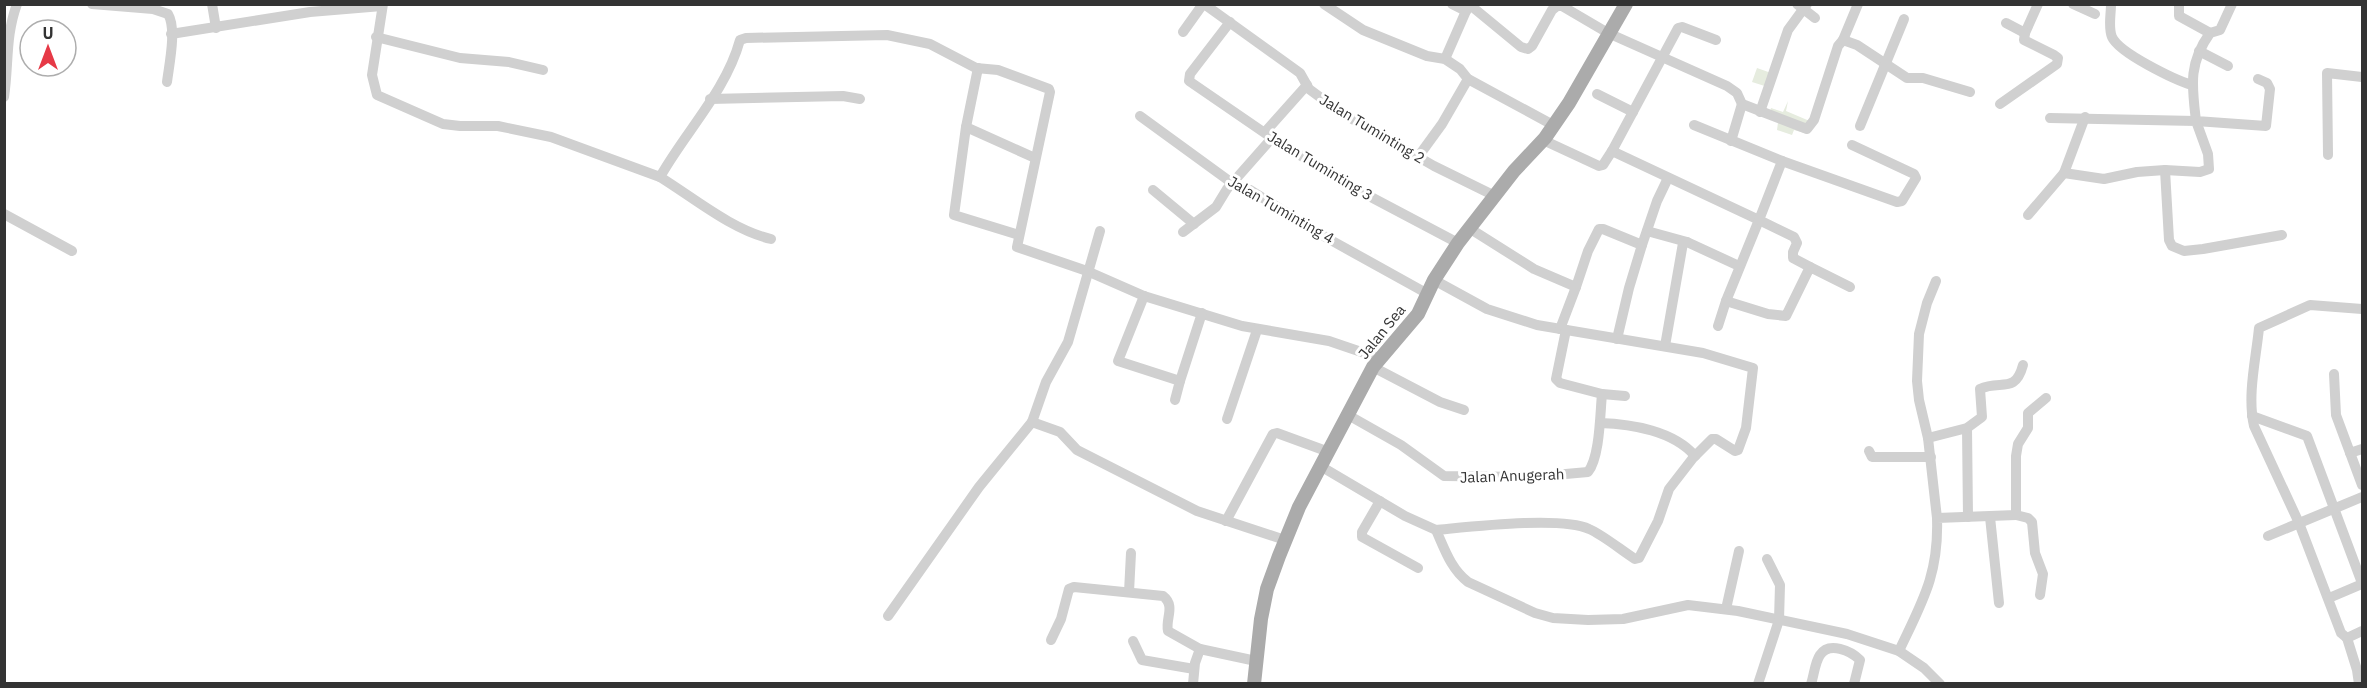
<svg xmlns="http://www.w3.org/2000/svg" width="2367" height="688" font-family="'IBM Plex Sans',sans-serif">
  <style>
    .green { fill: #e6ecdf }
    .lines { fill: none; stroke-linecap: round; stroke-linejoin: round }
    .minor { stroke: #d0d0d0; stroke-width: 10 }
    .major { stroke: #ababab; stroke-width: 14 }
    .labels { text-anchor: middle; stroke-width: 6; stroke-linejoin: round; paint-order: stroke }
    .street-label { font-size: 15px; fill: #333; stroke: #fff }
  </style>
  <rect width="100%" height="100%" fill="#fff"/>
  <g class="green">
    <polygon points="1757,68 1774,74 1771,88 1752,82"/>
    <polygon points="1788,101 1786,111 1812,122 1808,134 1794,130 1792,135 1777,130 1779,115 1770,112 1771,108 1783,112"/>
  </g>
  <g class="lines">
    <g class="minor">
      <path d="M92,4L153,9L168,14C177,29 169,65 167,82"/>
      <polyline points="212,4 216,28"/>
      <polyline points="383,4 372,75 377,95 443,124 460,126 498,126 551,137 660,177"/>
      <polyline points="1204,4 1300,73 1309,89 1340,112 1434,166 1495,196"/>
      <polyline points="1324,4 1363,30 1427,56 1445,59 1460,69 1468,79 1553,125"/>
      <polyline points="1452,4 1466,11 1470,5 1521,47 1528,49 1532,46 1552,10 1557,6 1562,6 1608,33 1727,86 1737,93 1742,104 1807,129 1814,120 1838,46 1843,40 1857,45 1907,78 1923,78 1970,92"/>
      <polyline points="1797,4 1815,18"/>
      <polyline points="2073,4 2095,14"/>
      <path d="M2111,4C2111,15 2108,28 2112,37C2119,53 2175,80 2192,85"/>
      <polyline points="2179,4 2179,16 2210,33"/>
      <path d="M2232,4L2220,30L2210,33C2188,64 2192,86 2196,121L2266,126L2270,89L2267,83L2258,79"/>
      <polyline points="1230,22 1190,74 1189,81 1272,138 1352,187 1458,243"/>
      <polyline points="2006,23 2025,33 2038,4"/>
      <polyline points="1183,32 1203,4"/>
      <polyline points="171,34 310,12 382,6"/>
      <polyline points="376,37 460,58 509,62 543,70"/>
      <polyline points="1716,40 1682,27 1678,28 1612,151 1759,220 1726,301"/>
      <polyline points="1843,40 1858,4"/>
      <polyline points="2199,51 2228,66"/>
      <polyline points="1445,59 1466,11"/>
      <polyline points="978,68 966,127 1035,158"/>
      <polyline points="1597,94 1633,112"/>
      <path d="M4,97C9,64 5,37 17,4"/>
      <polyline points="710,99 843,96 860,99"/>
      <polyline points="2000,104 2057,64 2058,58 2054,55 2024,40 2025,33"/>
      <polyline points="1760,112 1788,30 1807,4"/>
      <polyline points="1140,116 1232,183 1250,190 1327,238 1428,294"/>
      <polyline points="1694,125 1782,161 1759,220 1794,237 1797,243 1793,252 1793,258 1810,267"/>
      <polyline points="1860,126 1904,19"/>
      <polyline points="966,127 954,215 1019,235"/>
      <polyline points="1265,132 1307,85"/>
      <polyline points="1543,140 1599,166 1603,165 1612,151"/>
      <polyline points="1731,141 1742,104"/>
      <polyline points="2328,155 2327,73 2362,77"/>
      <polyline points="1418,157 1442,124 1468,79"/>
      <polyline points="1782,161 1897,202 1902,201 1916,178 1914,174 1852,145"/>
      <polyline points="2165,170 2169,240 2172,246 2184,251 2203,249 2282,235"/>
      <polyline points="2064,173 2085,117"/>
      <polyline points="1153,190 1194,224"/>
      <polyline points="4,214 72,251"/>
      <polyline points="2028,215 2064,173 2104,179 2137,172 2165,170 2200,172 2209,169 2208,154 2196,121 2050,118"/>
      <polyline points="1469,228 1534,269 1576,287 1588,251 1599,229 1603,229 1642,245 1629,288 1617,339"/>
      <polyline points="1647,231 1687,242"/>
      <polyline points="1183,232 1216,207 1227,189 1272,138"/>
      <path d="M771,239C732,230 694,198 660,177C686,131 726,91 740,40L746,38L887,35L930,44L976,68L998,70L1049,89L1050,92L1017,247L1087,271L1144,296L1242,326L1329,341L1379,358"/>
      <polyline points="1642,245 1657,201 1668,178"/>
      <path d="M1434,280L1487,309L1537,325L1703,353L1753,368L1746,428L1738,450L1735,451L1716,439H1712L1693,458L1669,489L1658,521L1639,558L1635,559C1621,550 1603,535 1589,529C1561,516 1469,527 1436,530"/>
      <polyline points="1936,281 1927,303 1919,334 1917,381 1919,400 1928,438 1937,518"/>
      <polyline points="1144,296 1118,361 1180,381 1175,400"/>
      <path d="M2362,309L2310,305L2259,328C2256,359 2247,395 2254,426L2299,523L2341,633L2347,638L2362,631"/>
      <polyline points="1718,326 1726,301 1768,314 1786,316 1810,267 1850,287"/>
      <polyline points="1560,329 1576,287"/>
      <polyline points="1665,346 1683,243 1687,242 1739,266"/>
      <polyline points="1373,367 1440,402 1464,410"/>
      <polyline points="2334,374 2336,415 2362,485"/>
      <polyline points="1180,381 1202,313"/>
      <polyline points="1602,394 1625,396"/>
      <path d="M1348,415L1401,445L1444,476L1532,477L1588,472C1600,457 1600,414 1602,394L1560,383L1556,379L1566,330"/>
      <polyline points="2252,416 2307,436 2362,583"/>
      <polyline points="1227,419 1257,330"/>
      <polyline points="1032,422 1046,382 1068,342 1100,231"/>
      <path d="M1600,423C1632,424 1674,431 1695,456"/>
      <polyline points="1967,428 1968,517"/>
      <path d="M1928,438L1967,428L1982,417L1980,389C2000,379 2015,395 2023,365"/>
      <polyline points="1869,451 1872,457 1931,457"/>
      <polyline points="2350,453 2362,449"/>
      <path d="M1322,467L1405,516L1436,530C1445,550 1451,569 1468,582L1535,613L1553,618L1588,620L1623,619L1688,605L1738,611L1847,634L1899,651L1924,668L1940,684"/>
      <polyline points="1380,501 1362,532 1362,537 1418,568"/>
      <polyline points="2016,515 2028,518 2032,522 2035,553 2043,574 2040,595"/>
      <polyline points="1990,517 1999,603"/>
      <polyline points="1226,521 1273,434 1277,433 1329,452"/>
      <polyline points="2268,536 2362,497"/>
      <polyline points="1129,592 1131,553"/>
      <polyline points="2329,598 2362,584"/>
      <polyline points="1726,609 1739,551"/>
      <polyline points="888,616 979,487 1032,422 1060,432 1077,450 1197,511 1285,540"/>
      <polyline points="2347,638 2357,670 2359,684"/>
      <path d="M1051,640L1061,619L1069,589L1074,587L1163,596C1176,606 1165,619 1168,631L1200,649"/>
      <polyline points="1133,641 1142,660 1194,669"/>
      <path d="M1899,651C1922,602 1939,575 1937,518L2016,515V456L2018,444L2028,428V413L2046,398"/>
      <polyline points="1193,684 1195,663 1200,649 1256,661"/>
      <polyline points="1758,684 1779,620 1780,585 1767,559"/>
      <path d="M1811,684C1814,675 1815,662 1820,655C1829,641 1851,651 1860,660L1854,684"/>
    </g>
    <polyline class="major" points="1254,684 1261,619 1267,589 1279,556 1299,507 1373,367 1418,314 1434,280 1458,243 1514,171 1545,138 1569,103 1626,4"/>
  </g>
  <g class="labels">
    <g class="street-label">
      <text transform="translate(1372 129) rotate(31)" y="5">Jalan Tuminting 2</text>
      <text transform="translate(1320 166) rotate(31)" y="5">Jalan Tuminting 3</text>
      <text transform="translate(1281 210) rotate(30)" y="5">Jalan Tuminting 4</text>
      <text transform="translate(1382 332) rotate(-51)" y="5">Jalan Sea</text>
      <text transform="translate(1512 476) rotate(-2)" y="5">Jalan Anugerah</text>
    </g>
  </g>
  <rect width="2367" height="688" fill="none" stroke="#333333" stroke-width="12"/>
  <g transform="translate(48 48)"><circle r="28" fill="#ffffff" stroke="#adadad" stroke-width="1.5"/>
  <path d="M0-4.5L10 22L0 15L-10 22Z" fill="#e63946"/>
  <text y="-9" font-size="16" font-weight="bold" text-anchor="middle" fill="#333333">U</text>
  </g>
</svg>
